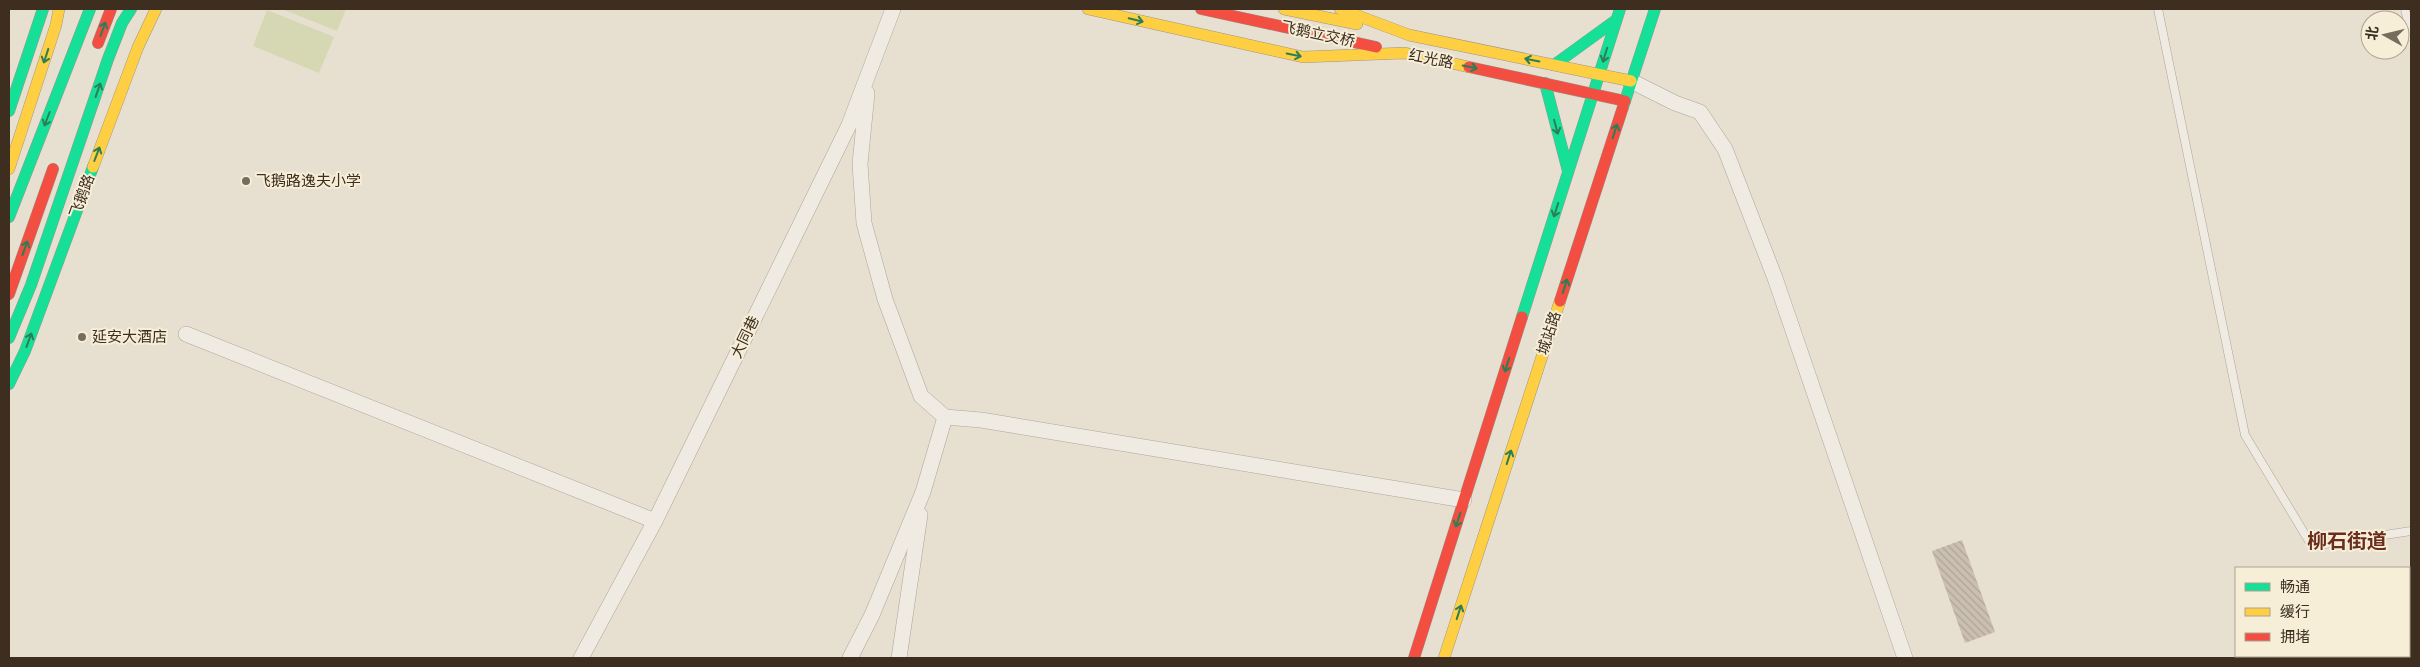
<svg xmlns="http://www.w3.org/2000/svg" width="2420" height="667" font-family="Merriweather,'Noto Sans SC',serif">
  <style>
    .pitch { fill: #d6d7b3 }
    .building { fill: url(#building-back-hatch) }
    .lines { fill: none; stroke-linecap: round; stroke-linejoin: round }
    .lane-casing { stroke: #ada599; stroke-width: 9 }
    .street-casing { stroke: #ada599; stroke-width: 16 }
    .fast-casing { stroke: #9c958a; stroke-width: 12 }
    .slow-casing { stroke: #9c958a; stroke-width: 12 }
    .jam-casing { stroke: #9c958a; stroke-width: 12 }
    .lane { stroke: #efebe3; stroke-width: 8 }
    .street { stroke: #efebe3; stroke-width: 15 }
    .fast { stroke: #16e098; stroke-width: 11 }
    .slow { stroke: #ffcf43; stroke-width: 11 }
    .jam { stroke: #f24e42; stroke-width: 11 }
    .oneway { stroke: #2b7e56 }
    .poi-dot { fill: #786c5e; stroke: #f7eed8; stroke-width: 2 }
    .labels { text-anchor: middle; stroke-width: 4; stroke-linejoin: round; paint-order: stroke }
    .street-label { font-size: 15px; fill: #3d2e20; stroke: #f7eed8 }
    .poi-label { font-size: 15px; fill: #3d2e20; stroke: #f7eed8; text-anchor: start }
    .district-label { font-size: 20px; font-weight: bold; fill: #6b2e1e; stroke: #f7eed8 }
  </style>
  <defs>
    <pattern id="building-back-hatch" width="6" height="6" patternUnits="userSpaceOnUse" patternTransform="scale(1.25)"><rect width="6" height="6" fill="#cbbfb2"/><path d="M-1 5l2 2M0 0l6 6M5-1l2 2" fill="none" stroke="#afa499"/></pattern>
  </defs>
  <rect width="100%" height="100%" fill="#e7e0d1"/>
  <g class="pitch">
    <polygon points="282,9 346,9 337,31"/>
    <polygon points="267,10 334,37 319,73 253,46"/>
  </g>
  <polygon class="building" points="1962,540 1995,632 1965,643 1932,551"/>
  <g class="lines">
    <defs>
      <g id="lane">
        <polyline points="2158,9 2245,435 2312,546 2411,531"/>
        <polyline points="2405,9 2411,37"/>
      </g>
      <g id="street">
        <polyline points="1631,81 1675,103 1700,112 1725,149 1775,278 1905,658"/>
        <polyline points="186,334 655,521"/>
        <polyline points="945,417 981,420 1464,500"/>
        <polyline points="581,658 655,521 849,125 893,9"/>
        <polyline points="850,658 872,615 923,492 945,417 921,396 885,299 864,223 860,164 867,93"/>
        <polyline points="899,658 920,515"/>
      </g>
      <g id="fast">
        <polyline points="1554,65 1616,20"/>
        <polyline points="1545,83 1568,171"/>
        <polyline points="1623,107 1655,9"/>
        <polyline points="9,111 43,9"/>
        <polyline points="9,217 90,9"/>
        <polyline points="1522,317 1620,9"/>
        <polyline points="9,338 31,285 108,59 122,23 131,9"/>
        <polyline points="9,384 25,351 93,167"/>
      </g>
      <g id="slow">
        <polyline points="1088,9 1303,57 1405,53 1469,67"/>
        <polyline points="1284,9 1357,24"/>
        <polyline points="1340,9 1409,35 1631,81"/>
        <polyline points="93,167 138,47 156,9"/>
        <polyline points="9,169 56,25 59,9"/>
        <polyline points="1444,658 1560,301"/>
      </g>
      <g id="jam">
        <polyline points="1201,9 1376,47"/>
        <polyline points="98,43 111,9"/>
        <polyline points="1469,67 1625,101"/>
        <polyline points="9,294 53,169"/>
        <polyline points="1560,301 1623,107"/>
        <polyline points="1414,658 1522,317"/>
      </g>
    </defs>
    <use href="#lane" class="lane-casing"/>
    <use href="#street" class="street-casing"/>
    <use href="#fast" class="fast-casing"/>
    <use href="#slow" class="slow-casing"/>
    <use href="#jam" class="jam-casing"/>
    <use href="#lane" class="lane"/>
    <use href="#street" class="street"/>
    <use href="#fast" class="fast"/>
    <use href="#slow" class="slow"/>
    <use href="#jam" class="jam"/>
  </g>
  <defs><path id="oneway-shaft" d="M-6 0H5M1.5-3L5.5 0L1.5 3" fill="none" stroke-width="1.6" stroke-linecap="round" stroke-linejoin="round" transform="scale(1.25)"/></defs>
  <g class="oneway">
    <use href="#oneway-shaft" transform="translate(1136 20) rotate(13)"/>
    <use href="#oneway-shaft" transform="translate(103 29) rotate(-70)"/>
    <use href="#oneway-shaft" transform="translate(1294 55) rotate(12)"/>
    <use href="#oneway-shaft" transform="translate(1605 55) rotate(107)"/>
    <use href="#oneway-shaft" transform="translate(46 56) rotate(108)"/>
    <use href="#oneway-shaft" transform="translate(1532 60) rotate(-168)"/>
    <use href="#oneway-shaft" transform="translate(1470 67) rotate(12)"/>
    <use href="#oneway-shaft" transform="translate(98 90) rotate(-71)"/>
    <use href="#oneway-shaft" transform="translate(47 119) rotate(111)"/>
    <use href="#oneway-shaft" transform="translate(1556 127) rotate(75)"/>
    <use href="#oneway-shaft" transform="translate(1615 131) rotate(-72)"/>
    <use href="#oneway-shaft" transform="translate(97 154) rotate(-69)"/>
    <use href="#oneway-shaft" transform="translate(1556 210) rotate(108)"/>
    <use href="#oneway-shaft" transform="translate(25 248) rotate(-70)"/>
    <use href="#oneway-shaft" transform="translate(1565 286) rotate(-72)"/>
    <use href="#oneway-shaft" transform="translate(29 340) rotate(-70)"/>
    <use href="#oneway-shaft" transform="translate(1507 365) rotate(108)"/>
    <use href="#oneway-shaft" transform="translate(1509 457) rotate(-72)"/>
    <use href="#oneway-shaft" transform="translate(1458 520) rotate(108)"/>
    <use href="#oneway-shaft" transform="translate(1459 612) rotate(-72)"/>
  </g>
  <g class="poi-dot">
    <circle cx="246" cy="181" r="5"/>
    <circle cx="82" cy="337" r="5"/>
  </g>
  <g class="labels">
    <g class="street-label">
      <text transform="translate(1318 34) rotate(12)" y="5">飞鹅立交桥</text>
      <text transform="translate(1431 59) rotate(11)" y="5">红光路</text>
      <text transform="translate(82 196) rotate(-70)" y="5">飞鹅路</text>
      <text transform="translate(1549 333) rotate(-72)" y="5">城站路</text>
      <text transform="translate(745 337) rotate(-64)" y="5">大同巷</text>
    </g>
    <g class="poi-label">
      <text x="256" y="186">飞鹅路逸夫小学</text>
      <text x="92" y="342">延安大酒店</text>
    </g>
    <g class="district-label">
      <text x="2347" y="548">柳石街道</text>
    </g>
  </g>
  <rect width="2420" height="667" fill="none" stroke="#3d2e20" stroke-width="20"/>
  <rect x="2235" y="567" width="175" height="90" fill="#f7eed8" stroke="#ada18e"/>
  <rect x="2245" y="583" width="25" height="8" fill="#16e098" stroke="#ada18e"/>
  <text x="2280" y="592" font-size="15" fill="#3d2e20">畅通</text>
  <rect x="2245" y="608" width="25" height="8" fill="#ffcf43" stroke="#ada18e"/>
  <text x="2280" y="617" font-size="15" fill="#3d2e20">缓行</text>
  <rect x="2245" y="633" width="25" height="8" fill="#f24e42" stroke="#ada18e"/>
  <text x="2280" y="642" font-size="15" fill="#3d2e20">拥堵</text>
  <g transform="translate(2385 35) rotate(278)"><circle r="24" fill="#f7eed8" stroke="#ada18e"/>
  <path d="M0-4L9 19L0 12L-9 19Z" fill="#786c5e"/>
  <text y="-8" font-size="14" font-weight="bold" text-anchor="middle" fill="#3d2e20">北</text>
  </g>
</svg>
